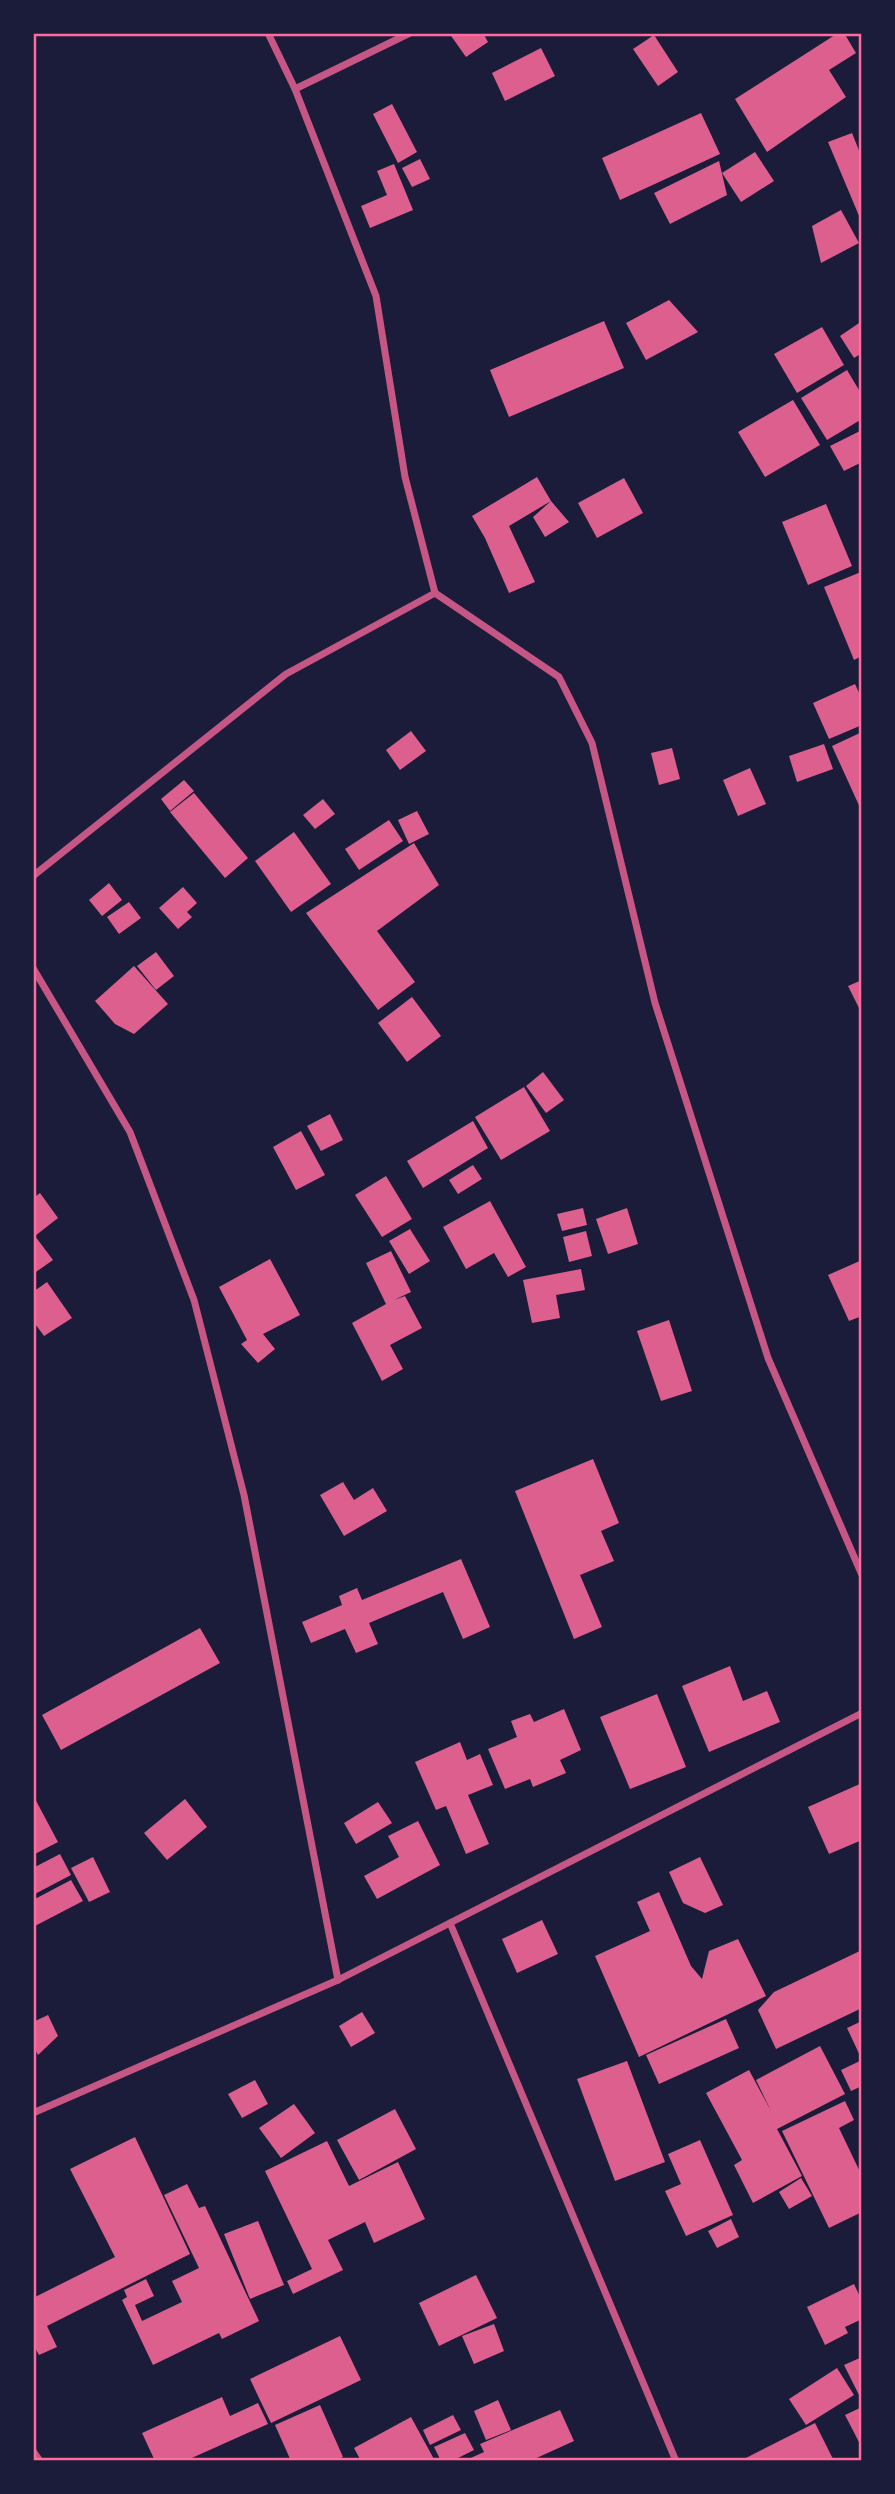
<svg xmlns="http://www.w3.org/2000/svg" width="895" height="2494" font-family="'Sofia Sans Condensed',sans-serif">
  <style>
    .building { fill: #dd5f8e }
    .lines { fill: none; stroke-linecap: round; stroke-linejoin: round }
    .minor { stroke: #c65784; stroke-width: 7 }
    .neatline { fill: none; stroke: #ff6b9d; stroke-width: 2.5 }
  </style>
  <rect width="100%" height="100%" fill="#1b1b3a"/>
  <g class="building">
    <polygon points="449,33 483,33 488,42 466,57"/>
    <polygon points="838,33 844,33 856,53 829,70 846,97 767,152 735,99"/>
    <polygon points="654,35 678,72 658,86 633,49"/>
    <polygon points="541,48 555,76 505,101 492,73"/>
    <polygon points="392,104 417,152 398,163 373,114"/>
    <polygon points="701,113 720,154 620,200 602,158"/>
    <polygon points="852,133 862,158 862,223 828,142"/>
    <polygon points="755,152 774,181 741,202 722,173"/>
    <polygon points="420,159 430,179 412,187 402,168"/>
    <polygon points="719,161 727,195 670,224 654,193"/>
    <polygon points="394,164 413,210 370,228 361,206 387,195 377,171"/>
    <polygon points="841,210 859,243 821,263 812,226"/>
    <polygon points="669,300 698,332 646,360 626,323"/>
    <polygon points="604,321 624,368 509,417 490,370"/>
    <polygon points="862,321 862,353 854,358 840,336"/>
    <polygon points="822,327 844,365 797,393 774,354"/>
    <polygon points="847,370 862,395 862,419 827,440 801,398"/>
    <polygon points="793,400 820,445 765,477 738,432"/>
    <polygon points="862,430 862,462 844,471 830,446"/>
    <polygon points="537,477 551,501 569,522 545,537 533,517 551,501 509,526 535,582 509,593 485,538 472,516"/>
    <polygon points="624,478 643,513 597,538 578,503"/>
    <polygon points="826,504 852,566 808,585 782,522"/>
    <polygon points="861,572 862,656 854,660 824,587"/>
    <polygon points="855,684 862,699 862,725 829,739 813,703"/>
    <polygon points="411,731 426,751 400,770 386,750"/>
    <polygon points="862,732 862,812 832,746"/>
    <polygon points="824,744 833,769 797,782 789,756"/>
    <polygon points="672,748 680,779 659,785 651,753"/>
    <polygon points="750,768 766,804 738,816 723,780"/>
    <polygon points="184,780 194,791 170,811 161,799"/>
    <polygon points="194,793 248,858 225,878 170,812"/>
    <polygon points="323,799 335,814 315,829 303,815"/>
    <polygon points="417,811 429,834 409,844 398,820"/>
    <polygon points="389,820 403,841 359,870 345,849"/>
    <polygon points="294,832 331,884 291,912 255,861"/>
    <polygon points="414,843 439,885 377,931 415,982 378,1010 306,913"/>
    <polygon points="109,883 122,900 102,916 89,900"/>
    <polygon points="183,887 197,903 187,912 192,917 178,929 159,908"/>
    <polygon points="129,902 141,918 119,934 107,917"/>
    <polygon points="156,952 174,976 156,990 137,966"/>
    <polygon points="134,966 168,1004 134,1034 115,1024 95,1001"/>
    <polygon points="862,980 862,1014 848,986"/>
    <polygon points="412,997 441,1036 407,1062 378,1023"/>
    <polygon points="543,1072 564,1100 546,1113 526,1086"/>
    <polygon points="524,1087 550,1131 501,1160 475,1117"/>
    <polygon points="330,1114 343,1140 321,1151 307,1126"/>
    <polygon points="473,1121 488,1148 423,1188 407,1161"/>
    <polygon points="301,1131 325,1175 296,1190 273,1147"/>
    <polygon points="473,1165 482,1179 458,1194 449,1180"/>
    <polygon points="386,1176 412,1219 382,1237 355,1195"/>
    <polygon points="40,1193 58,1218 35,1236 53,1260 33,1274 33,1198"/>
    <polygon points="490,1201 526,1267 508,1277 494,1253 466,1269 443,1227"/>
    <polygon points="583,1208 587,1225 562,1231 557,1214"/>
    <polygon points="627,1208 638,1244 608,1254 596,1219"/>
    <polygon points="410,1229 430,1261 409,1274 389,1241"/>
    <polygon points="586,1231 592,1256 569,1262 563,1237"/>
    <polygon points="391,1251 411,1292 394,1300 405,1296 422,1328 390,1345 403,1369 382,1381 352,1323 386,1304 366,1263"/>
    <polygon points="270,1259 300,1315 263,1334 275,1349 258,1363 241,1344 247,1340 219,1287"/>
    <polygon points="862,1260 862,1316 849,1321 828,1275"/>
    <polygon points="581,1269 585,1290 556,1295 560,1318 532,1323 523,1280"/>
    <polygon points="47,1282 72,1318 44,1336 33,1321 33,1292"/>
    <polygon points="669,1320 692,1391 661,1401 637,1331"/>
    <polygon points="593,1459 619,1523 601,1531 614,1561 580,1575 602,1627 574,1639 515,1491"/>
    <polygon points="343,1482 354,1500 373,1488 387,1511 344,1536 320,1495"/>
    <polygon points="461,1559 490,1627 463,1639 443,1592 369,1623 378,1644 356,1653 345,1629 311,1643 302,1622 342,1605 339,1596 357,1588 362,1600"/>
    <polygon points="200,1628 220,1663 61,1750 42,1715"/>
    <polygon points="730,1666 743,1701 767,1691 780,1722 709,1752 682,1686"/>
    <polygon points="657,1694 686,1767 630,1789 600,1717"/>
    <polygon points="564,1709 581,1750 560,1760 566,1773 533,1787 530,1779 505,1789 488,1749 517,1737 511,1721 530,1714 534,1722"/>
    <polygon points="460,1742 467,1760 480,1754 493,1785 468,1795 489,1844 466,1854 446,1806 436,1810 415,1762"/>
    <polygon points="862,1783 862,1840 829,1854 808,1807"/>
    <polygon points="33,1795 58,1842 33,1855"/>
    <polygon points="185,1799 207,1827 167,1860 144,1833"/>
    <polygon points="378,1802 392,1823 356,1844 344,1823"/>
    <polygon points="418,1821 440,1865 377,1899 364,1876 399,1857 388,1836"/>
    <polygon points="60,1854 71,1875 33,1895 33,1868"/>
    <polygon points="93,1857 110,1892 89,1902 71,1868"/>
    <polygon points="700,1857 723,1905 705,1913 683,1903 669,1872"/>
    <polygon points="71,1880 83,1901 33,1927 33,1900"/>
    <polygon points="659,1892 691,1966 702,1979 709,1951 738,1939 766,1996 639,2057 595,1956 650,1931 637,1902"/>
    <polygon points="542,1920 558,1954 517,1973 502,1939"/>
    <polygon points="862,1950 862,2008 776,2049 758,2010 774,1992"/>
    <polygon points="362,2012 375,2033 351,2047 339,2026"/>
    <polygon points="48,2015 58,2036 38,2055 33,2045 33,2022"/>
    <polygon points="726,2019 739,2048 659,2084 646,2055"/>
    <polygon points="862,2021 862,2086 851,2091 841,2070 862,2060 847,2028"/>
    <polygon points="820,2046 845,2094 777,2129 802,2176 753,2203 734,2165 742,2160 706,2093 749,2070 771,2111 756,2080"/>
    <polygon points="627,2061 665,2162 615,2181 577,2079"/>
    <polygon points="255,2080 268,2104 242,2118 228,2094"/>
    <polygon points="845,2101 854,2120 839,2128 862,2176 862,2212 829,2228 782,2131"/>
    <polygon points="294,2104 315,2133 281,2158 259,2128"/>
    <polygon points="395,2109 416,2149 359,2180 337,2140"/>
    <polygon points="135,2137 190,2254 47,2326 57,2347 39,2355 33,2344 33,2298 115,2257 70,2169"/>
    <polygon points="700,2140 733,2215 686,2236 665,2191 681,2184 668,2154"/>
    <polygon points="327,2141 349,2186 398,2162 425,2219 374,2243 365,2222 328,2240 343,2270 293,2294 287,2281 312,2269 265,2171"/>
    <polygon points="801,2178 812,2196 789,2209 779,2192"/>
    <polygon points="187,2184 199,2208 205,2206 259,2321 222,2339 219,2333 153,2365 122,2300 127,2297 124,2290 146,2279 154,2296 135,2305 142,2321 182,2302 172,2281 199,2268 164,2195"/>
    <polygon points="731,2219 739,2237 717,2248 708,2231"/>
    <polygon points="258,2221 284,2285 250,2299 224,2234"/>
    <polygon points="476,2275 497,2318 439,2346 419,2303"/>
    <polygon points="854,2284 862,2301 862,2319 845,2327 848,2333 825,2345 807,2307"/>
    <polygon points="494,2324 504,2351 474,2364 462,2336"/>
    <polygon points="340,2336 361,2380 271,2423 250,2379"/>
    <polygon points="862,2357 862,2401 844,2365"/>
    <polygon points="837,2368 854,2395 806,2425 789,2399"/>
    <polygon points="222,2397 230,2416 258,2403 268,2424 185,2461 155,2461 142,2433"/>
    <polygon points="498,2400 511,2430 486,2440 474,2411"/>
    <polygon points="320,2405 343,2457 334,2461 291,2461 275,2425"/>
    <polygon points="862,2407 862,2448 845,2415"/>
    <polygon points="560,2410 574,2441 530,2461 464,2461 484,2452 480,2444"/>
    <polygon points="453,2415 461,2430 430,2445 423,2430"/>
    <polygon points="411,2417 435,2461 361,2461 354,2448"/>
    <polygon points="815,2423 834,2461 740,2461"/>
    <polygon points="465,2433 474,2450 452,2461 441,2461 434,2447"/>
  </g>
  <g class="lines">
    <g class="minor">
      <polyline points="268,33 295,89 376,296 405,477 435,593 559,677 592,743 655,1003 768,1358 862,1575"/>
      <polyline points="295,89 410,33"/>
      <polyline points="33,876 286,674 435,593"/>
      <polyline points="33,968 130,1132 194,1300 244,1495 338,1980"/>
      <polyline points="450,1923 676,2461"/>
      <polyline points="33,2113 338,1980 862,1713"/>
      <polyline points="33,2451 40,2461"/>
    </g>
  </g>
  <rect width="895" height="2494" fill="none" stroke="#1b1b3a" stroke-width="70"/>
  <rect x="35" y="35" width="825" height="2424" class="neatline"/>
</svg>
